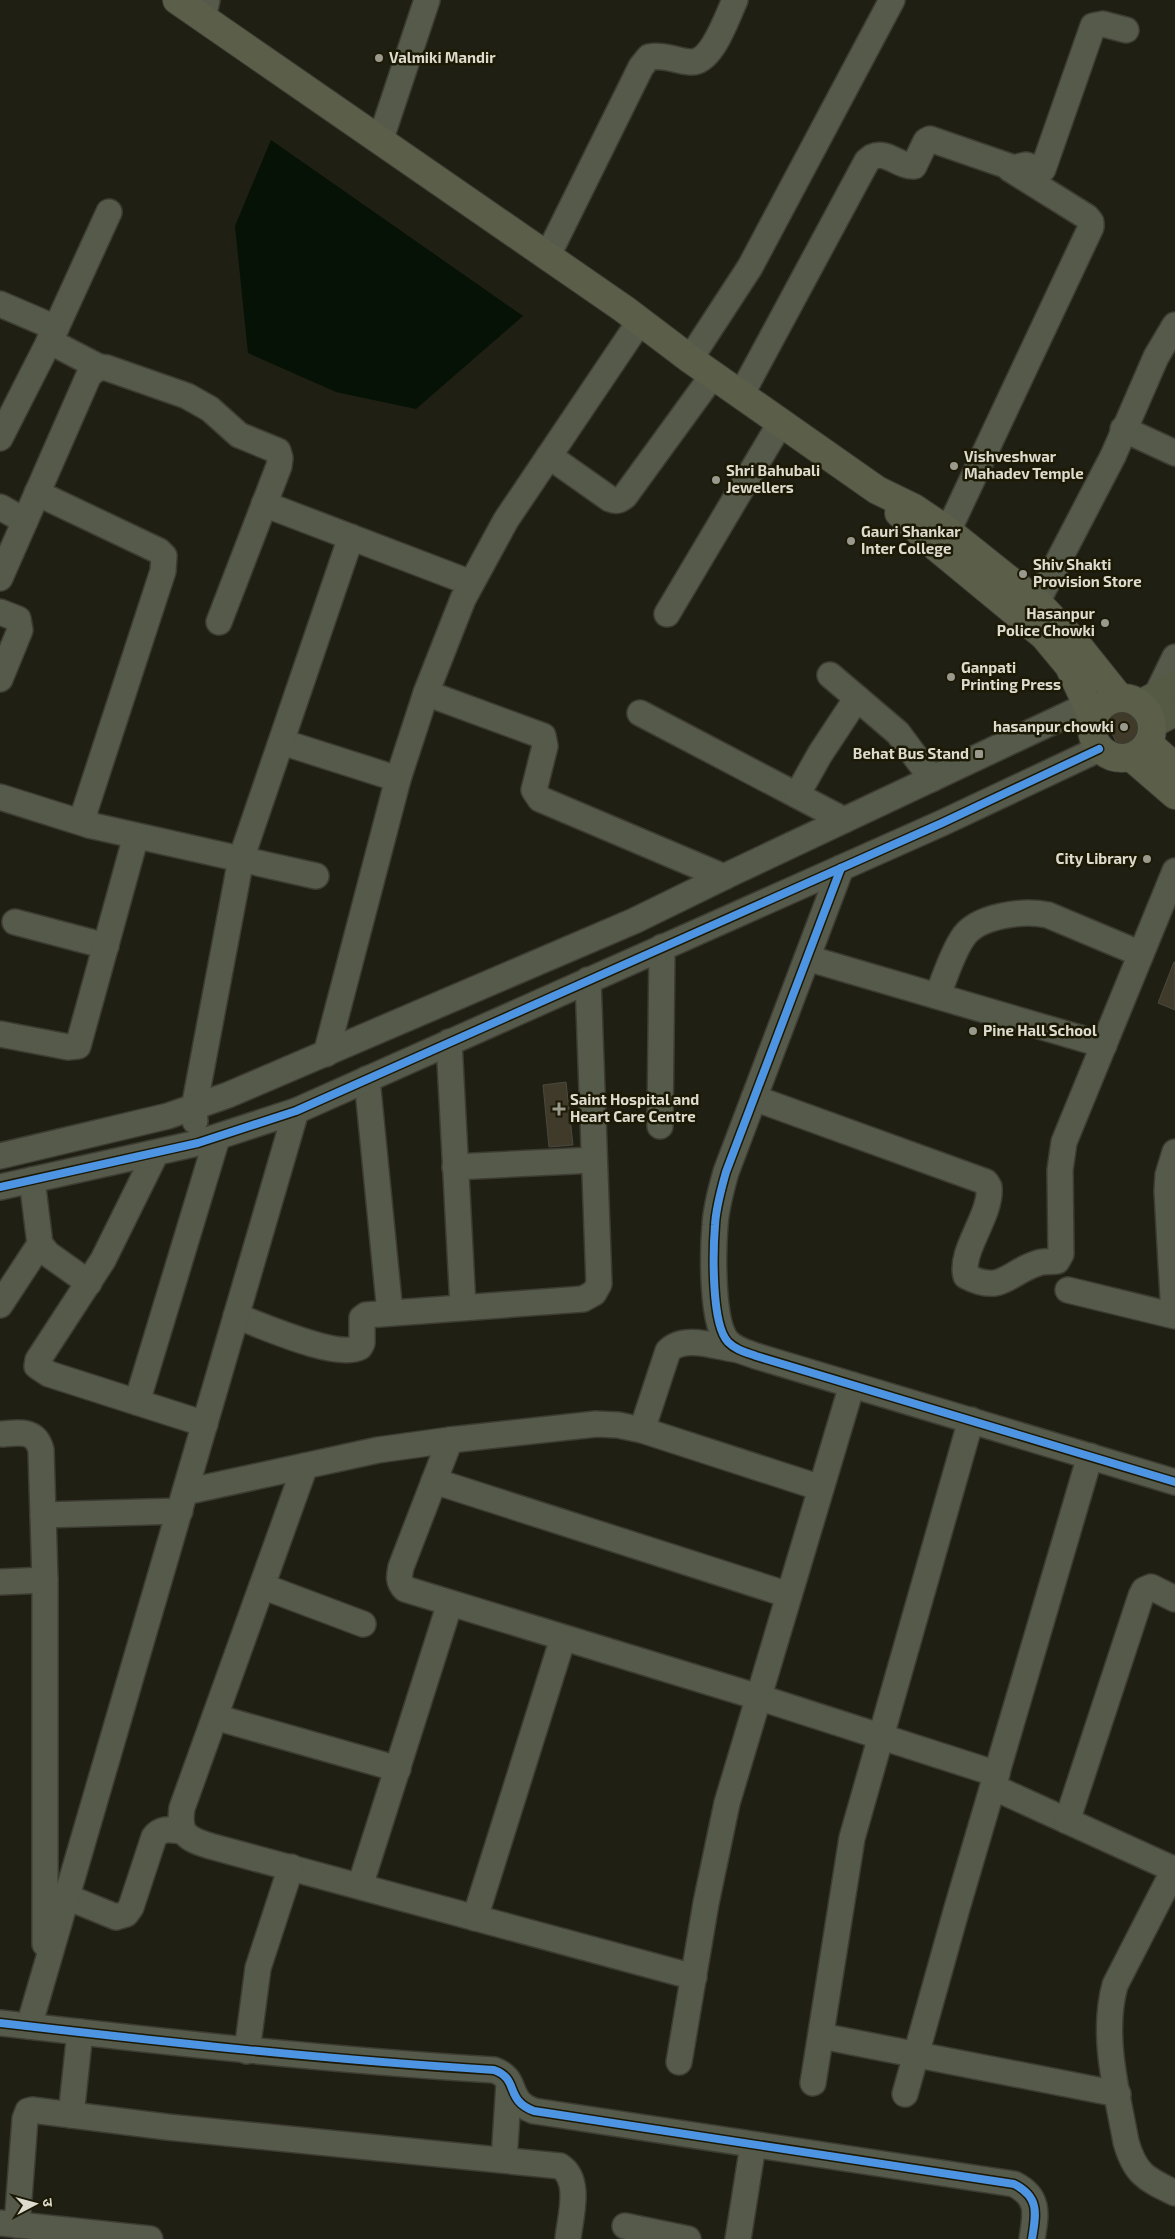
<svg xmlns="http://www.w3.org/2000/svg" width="1175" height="2239" font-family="'Exo 2','Noto Sans Devanagari',sans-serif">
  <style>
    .water { fill: #051205 }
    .building { fill: #403a2a; stroke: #4a483f }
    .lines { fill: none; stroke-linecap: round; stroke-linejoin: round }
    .minor-casing { stroke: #3d3c33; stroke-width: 28 }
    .major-casing { stroke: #3d3c33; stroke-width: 30 }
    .highway-casing { stroke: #3d3c33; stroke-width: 30 }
    .minor { stroke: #555a4a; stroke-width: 25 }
    .major { stroke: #555a45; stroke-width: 28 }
    .highway { stroke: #5b5f4a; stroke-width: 28 }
    .cycleway-casing { stroke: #1c1905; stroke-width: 11 }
    .cycleway { stroke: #4d94e3; stroke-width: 8 }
    .poi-dot { fill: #9a998d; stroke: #1c1905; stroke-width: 2 }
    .labels { text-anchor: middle; stroke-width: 5; stroke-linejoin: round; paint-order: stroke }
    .poi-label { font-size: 15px; font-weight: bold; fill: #dcdbce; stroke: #1c1905; text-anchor: start }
  </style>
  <rect width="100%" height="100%" fill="#201f14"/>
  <polygon class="water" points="271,140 523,316 416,409 336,392 248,353 235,226"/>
  <g class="building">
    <polygon points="1126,711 1137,722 1138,731 1133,740 1119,748 1107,723 1108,718 1118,712"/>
    <polygon points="1174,962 1175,962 1175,1010 1158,1003"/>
    <polygon points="566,1082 573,1145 549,1147 543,1085"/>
  </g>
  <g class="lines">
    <defs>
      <g id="minor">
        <polyline points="203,18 207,0"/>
        <polyline points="380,141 427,0"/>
        <path d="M547,257L641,67L649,57C664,54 676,61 690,62C712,64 727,17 735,0"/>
        <polyline points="0,304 56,328"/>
        <polyline points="49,341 99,367"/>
        <polyline points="690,359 750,267 892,0"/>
        <path d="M741,395L867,161L872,157C887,150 899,167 914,166L926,141L930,139L1014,168L1026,165L1040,170L1043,169L1093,26L1103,24L1126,30"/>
        <polyline points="1123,429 1175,453"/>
        <polyline points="0,438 56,328 109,212"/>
        <path d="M549,456L610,499C617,502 620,500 625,496L713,375"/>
        <polyline points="37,493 159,551 164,556 163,571 85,810 85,822 89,825 316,876"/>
        <polyline points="264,504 471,583"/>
        <polyline points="0,507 25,521"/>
        <polyline points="948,531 1091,227 1091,222 1087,217 1010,169"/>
        <polyline points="0,578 89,375 99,367 107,368 187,396 210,409 239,435 278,451 280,458 279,466 219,622"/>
        <polyline points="1037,602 1113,456 1156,357 1175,325"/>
        <polyline points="0,612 18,619 20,630 0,679"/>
        <polyline points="667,614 781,422"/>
        <polyline points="830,675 898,733 932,779"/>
        <polyline points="426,693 543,736 545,746 534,790 540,799 724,877"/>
        <polyline points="1156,696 1175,657"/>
        <polyline points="640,713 844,820"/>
        <polyline points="282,742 398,779"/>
        <polyline points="797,795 820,754 857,698"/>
        <polyline points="0,797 89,825"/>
        <path d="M841,868L726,1172C721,1190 716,1207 715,1225C713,1250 711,1324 728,1342C736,1350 745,1352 756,1356L1175,1482"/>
        <polyline points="15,922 106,946"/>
        <polyline points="807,958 1104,1045"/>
        <path d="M937,996C945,978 951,956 962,939C976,915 1024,910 1048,915L1141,954"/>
        <polyline points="0,1034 68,1047 78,1046 136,836"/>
        <polyline points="449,1042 463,1307"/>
        <polyline points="326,1054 398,779 426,693 463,599 506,520 640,321"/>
        <polyline points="367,1079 390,1313"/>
        <path d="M754,1098L986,1182L989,1187C992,1215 959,1251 966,1276C1002,1295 1008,1272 1038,1263C1044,1261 1051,1262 1057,1261L1061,1254L1060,1170L1064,1142L1175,871"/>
        <polyline points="195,1121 194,1108 241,859 351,537"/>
        <polyline points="660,1126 662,947"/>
        <polyline points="156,1153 103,1260 38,1360 37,1366 49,1374 205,1424"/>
        <polyline points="0,1156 168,1116 228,1095 634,921 732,873 1088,705"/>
        <polyline points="455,1167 594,1160"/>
        <polyline points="32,1180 40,1244 48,1254 89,1283"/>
        <polyline points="0,1187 198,1143 296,1111 942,823 1099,749"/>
        <polyline points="1068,1290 1175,1316"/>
        <polyline points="0,1305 40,1244"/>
        <polyline points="1174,1315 1167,1191 1168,1175 1175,1152"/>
        <path d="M236,1316C261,1325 338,1360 360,1347L362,1343V1318L366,1315L583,1299L594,1293L599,1284L588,980"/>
        <polyline points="137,1402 217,1138"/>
        <path d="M642,1430L668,1351C684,1334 717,1347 739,1350"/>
        <path d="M3,1434C20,1432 36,1430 41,1450L45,1580V1944"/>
        <path d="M450,1440L401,1567C399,1576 398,1582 405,1589L758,1697L997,1774"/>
        <path d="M305,1466L182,1808C178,1834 187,1839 210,1846L694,1977"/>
        <polyline points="434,1481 789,1595"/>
        <polyline points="185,1492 378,1450 450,1440 596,1424 618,1425 642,1430 821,1488"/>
        <polyline points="43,1515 180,1511"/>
        <polyline points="0,1582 45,1580"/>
        <polyline points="262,1586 363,1624"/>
        <polyline points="215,1717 398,1769"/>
        <polyline points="993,1787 1175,1870"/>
        <polyline points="1067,1821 1141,1596 1144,1590 1151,1587 1175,1599"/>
        <path d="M1175,1868L1115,1985C1101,2036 1117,2092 1126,2142C1135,2174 1146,2179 1175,2193"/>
        <polyline points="360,1886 450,1603"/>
        <path d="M67,1897L116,1917L126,1914L131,1907L154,1837C162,1827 171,1830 182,1831"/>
        <polyline points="475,1918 563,1638"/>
        <path d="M0,2023C164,2042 329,2060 494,2070C520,2079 504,2100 534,2111L1014,2184C1040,2197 1036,2214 1032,2239"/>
        <polyline points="29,2026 296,1111"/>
        <polyline points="821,2036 1118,2094"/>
        <polyline points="247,2051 258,1968 291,1867"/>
        <polyline points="679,2062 706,1903 727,1803 852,1385"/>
        <polyline points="813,2083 852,1838 971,1420"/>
        <polyline points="905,2094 957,1908 1090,1456"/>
        <polyline points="71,2115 80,2032"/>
        <polyline points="504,2160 509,2083"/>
        <polyline points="0,2223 150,2239"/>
        <path d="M17,2225L25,2119L28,2111L32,2110L167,2127L560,2166C582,2180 570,2217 568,2239"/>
        <polyline points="625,2226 688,2239"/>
        <polyline points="738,2239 753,2145"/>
      </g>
      <g id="major">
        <polyline points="1140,704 1175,686"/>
        <polyline points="1152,724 1175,712"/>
      </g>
      <g id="highway">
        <polyline points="177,0 624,309 690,359 877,490 914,508 948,531 1037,602 1075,642 1119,697"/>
        <polyline points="899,513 936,547 1044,636 1069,666 1093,717"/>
        <circle cx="1122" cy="728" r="30"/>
        <polyline points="1148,743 1175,767"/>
        <polyline points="1131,757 1175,795"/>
      </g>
    </defs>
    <use href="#minor" class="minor-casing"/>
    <use href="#major" class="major-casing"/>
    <use href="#highway" class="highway-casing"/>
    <use href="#minor" class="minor"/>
    <use href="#major" class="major"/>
    <use href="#highway" class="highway"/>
    <defs>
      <g id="cycleway">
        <path d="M841,868L726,1172C721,1190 716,1207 715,1225C713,1250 711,1324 728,1342C736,1350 745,1352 756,1356L1175,1482"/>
        <polyline points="0,1187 198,1143 296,1111 942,823 1099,749"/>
        <path d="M0,2023C164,2042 329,2060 494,2070C520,2079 504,2100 534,2111L1014,2184C1040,2197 1036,2214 1032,2239"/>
      </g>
    </defs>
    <use href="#cycleway" class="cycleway-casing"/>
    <use href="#cycleway" class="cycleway"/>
  </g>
  <g class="poi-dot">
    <circle cx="379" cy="58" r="5"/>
    <circle cx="954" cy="466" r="5"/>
    <circle cx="716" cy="480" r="5"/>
    <circle cx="851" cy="541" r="5"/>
    <circle cx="1023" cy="574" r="5"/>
    <circle cx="1105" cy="623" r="5"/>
    <circle cx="951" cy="677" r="5"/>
    <circle cx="1124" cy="727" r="5"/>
    <rect x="974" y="749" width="10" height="10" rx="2.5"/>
    <circle cx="1147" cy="859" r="5"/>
    <circle cx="973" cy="1031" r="5"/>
    <path d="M556.5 1101.5h5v5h5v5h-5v5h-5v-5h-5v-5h5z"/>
  </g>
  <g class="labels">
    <g class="poi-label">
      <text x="389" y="63">Valmiki Mandir</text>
      <text x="964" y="462">Vishveshwar<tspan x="964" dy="17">Mahadev Temple</tspan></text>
      <text x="726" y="476">Shri Bahubali<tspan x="726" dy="17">Jewellers</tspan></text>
      <text x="861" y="537">Gauri Shankar<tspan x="861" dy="17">Inter College</tspan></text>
      <text x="1033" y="570">Shiv Shakti<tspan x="1033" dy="17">Provision Store</tspan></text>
      <text x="1095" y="619" text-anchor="end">Hasanpur<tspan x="1095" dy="17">Police Chowki</tspan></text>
      <text x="961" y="673">Ganpati<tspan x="961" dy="17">Printing Press</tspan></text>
      <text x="1114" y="732" text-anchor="end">hasanpur chowki</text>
      <text x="969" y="759" text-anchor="end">Behat Bus Stand</text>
      <text x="1137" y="864" text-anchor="end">City Library</text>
      <text x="983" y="1036">Pine Hall School</text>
      <text x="570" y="1105">Saint Hospital and<tspan x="570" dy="17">Heart Care Centre</tspan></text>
    </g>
  </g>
  <g transform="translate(35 2204) rotate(84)" stroke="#1c1905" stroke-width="4" paint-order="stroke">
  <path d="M0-4L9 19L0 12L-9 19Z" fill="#dcdbce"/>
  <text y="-8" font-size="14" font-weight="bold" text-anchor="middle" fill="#dcdbce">उ</text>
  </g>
</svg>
